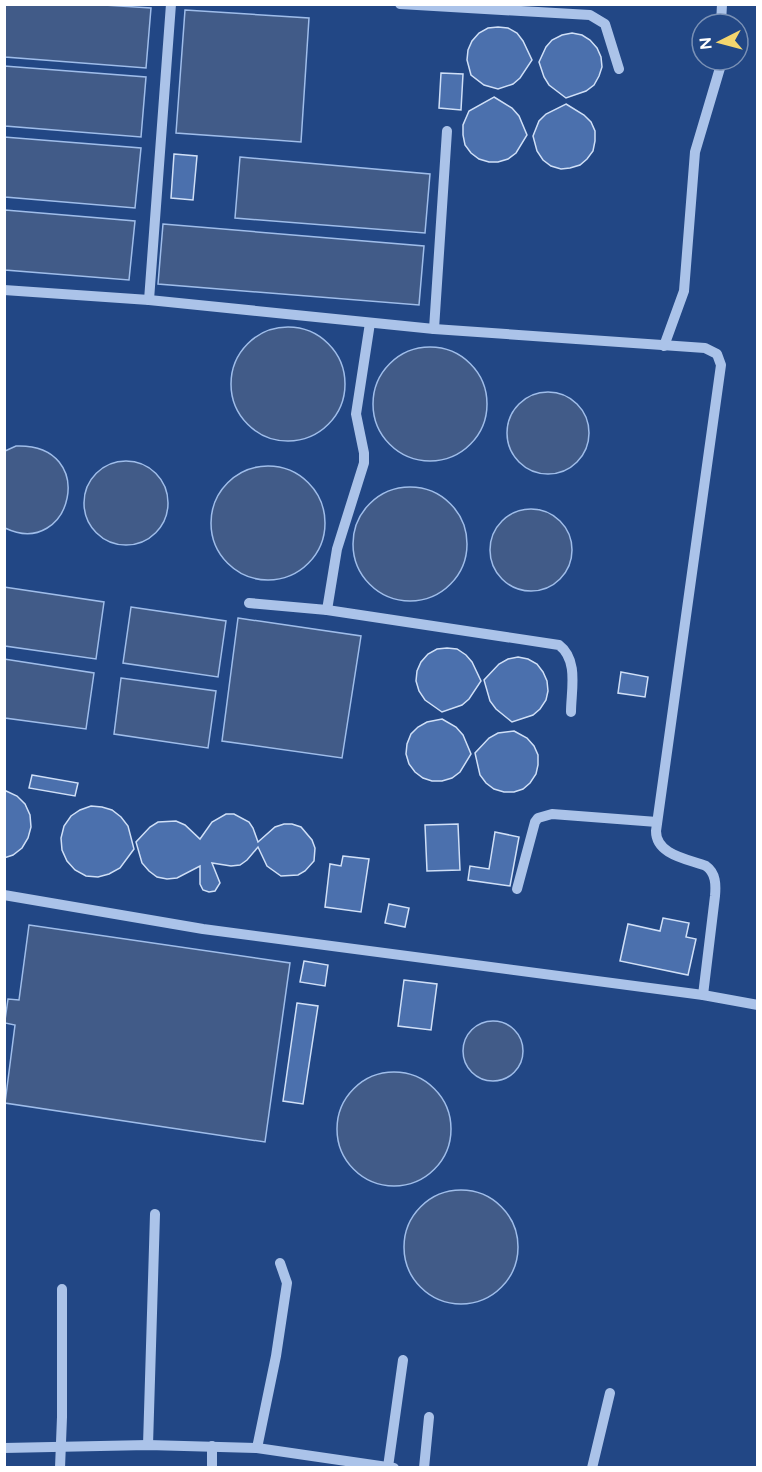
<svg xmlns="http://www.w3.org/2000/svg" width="762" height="1472" font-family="Figtree,sans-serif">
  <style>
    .water { fill: #415b88; stroke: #9fbdea; stroke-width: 1.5 }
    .building { fill: #4b70ad; stroke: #cfdff7; stroke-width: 1.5 }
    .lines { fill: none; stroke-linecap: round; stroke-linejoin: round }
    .minor { stroke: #abc3e9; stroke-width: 10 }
  </style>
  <rect width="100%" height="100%" fill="#224785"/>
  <g class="water">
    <polygon points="104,5 151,8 146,68 5,57 5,5"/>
    <polygon points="185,10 309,18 301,142 176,133"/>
    <polygon points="4,66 146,77 141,137 5,126"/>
    <polygon points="4,137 141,148 135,208 5,197"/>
    <polygon points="240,157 430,174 425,233 235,218"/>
    <polygon points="5,210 135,221 129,280 5,270"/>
    <polygon points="163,224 424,246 419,305 158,284"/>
    <circle cx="288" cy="384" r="57"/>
    <circle cx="430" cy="404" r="57"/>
    <circle cx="548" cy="433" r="41"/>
    <path d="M16,446C100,443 72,560 5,528V451Z"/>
    <circle cx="126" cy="503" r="42"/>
    <circle cx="268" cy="523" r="57"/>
    <circle cx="410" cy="544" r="57"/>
    <circle cx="531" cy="550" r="41"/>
    <polygon points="4,587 104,602 96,659 5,646"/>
    <polygon points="131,607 226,621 218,677 123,663"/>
    <polygon points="238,618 361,636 342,758 222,741"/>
    <polygon points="4,659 94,673 86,729 5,718"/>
    <polygon points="121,678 216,691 208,748 114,734"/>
    <polygon points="29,925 290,963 265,1142 5,1103 15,1025 5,1023 5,1020 8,999 19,1000"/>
    <circle cx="493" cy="1051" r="30"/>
    <circle cx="394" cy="1129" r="57"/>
    <circle cx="461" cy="1247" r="57"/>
  </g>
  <g class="building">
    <polygon points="498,27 508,28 517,33 523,41 532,60 520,78 513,84 498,89 484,85 471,75 467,60 468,50 472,41 479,33 488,28"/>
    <polygon points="572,33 582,35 590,40 597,48 601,57 602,67 599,76 594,85 586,91 566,98 549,85 544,77 539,62 546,47 552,40 562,35"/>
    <polygon points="441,73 463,74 461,110 439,108"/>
    <polygon points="494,97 512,108 519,116 527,135 516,153 508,159 498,162 489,162 479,159 471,153 465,145 463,135 463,125 469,111"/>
    <polygon points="566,104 584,115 591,122 595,131 595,141 593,151 587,159 580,165 570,168 561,169 551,166 543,160 537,151 533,136 539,121 546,114"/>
    <polygon points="174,154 197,156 193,200 171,198"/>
    <polygon points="447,648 457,649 466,655 472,662 481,681 469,699 462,705 442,712 425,700 419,691 416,681 417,671 421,662 428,654 437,649"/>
    <polygon points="518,657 528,659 537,664 543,672 547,681 548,691 546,700 540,709 533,715 512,722 496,709 490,701 484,680 499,664 508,659"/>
    <polygon points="621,672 648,677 645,697 618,693"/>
    <polygon points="442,719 456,727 463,735 471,754 460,772 452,778 442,781 432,781 423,778 415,772 409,764 406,754 407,744 411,734 418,727 427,722"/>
    <polygon points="514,731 527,738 534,746 538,755 538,765 536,774 530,783 523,789 514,792 504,792 494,789 486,783 480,775 475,753 489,738 498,733"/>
    <polygon points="32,775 78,783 75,796 29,788"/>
    <polygon points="4,790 17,796 25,804 30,815 31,827 28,838 22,848 13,855 4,858"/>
    <polygon points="91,806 102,807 112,810 121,817 128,826 134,849 120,868 109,874 98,877 86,876 75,870 67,861 62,850 61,838 64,826 71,816 80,810"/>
    <polygon points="226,814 234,814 249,822 253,828 258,842 275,827 284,824 292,824 301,827 312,840 315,848 314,861 305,871 298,875 281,876 267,866 258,847 247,860 240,865 231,866 212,863 220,883 215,891 209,892 203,890 200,884 200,866 177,878 167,879 157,877 149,871 142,863 136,842 150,827 158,822 176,821 185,825 200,839 212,822"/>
    <polygon points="458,824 460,870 427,871 425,825"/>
    <polygon points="495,832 519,837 510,886 468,880 470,866 489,869"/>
    <polygon points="343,856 369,859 361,912 325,907 330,864 341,866"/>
    <polygon points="389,904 409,908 405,927 385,923"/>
    <polygon points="663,918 689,923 686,937 696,939 688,975 620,961 628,924 660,931"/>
    <polygon points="304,961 328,965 325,986 300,982"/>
    <polygon points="404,980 437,984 431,1030 398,1026"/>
    <polygon points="297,1003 318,1006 303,1104 283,1101"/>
  </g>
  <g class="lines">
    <g class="minor">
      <polyline points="400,4 590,15 605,24 619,69"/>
      <polyline points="721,24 722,4"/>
      <path d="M4,290L149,300L434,329L705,348L717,354L721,365L656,831C656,855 688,859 706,866C716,873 716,885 715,896L703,995"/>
      <polyline points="149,300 171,4"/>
      <polyline points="434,329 447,131"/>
      <polyline points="664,346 684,291 695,152 720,68 720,60"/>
      <polyline points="249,603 327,610 337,549 364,463 364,453 356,414 370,323"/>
      <path d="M327,610L559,645C579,660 571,691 571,712"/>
      <polyline points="517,889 535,822 538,818 552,814 657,822"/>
      <polyline points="4,895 203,929 703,995 758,1005"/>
      <polyline points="148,1445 155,1214"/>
      <polyline points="212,1446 212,1468"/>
      <polyline points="4,1448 148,1445 257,1448 394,1468"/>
      <polyline points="257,1448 276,1356 287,1283 280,1263"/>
      <polyline points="388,1467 403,1360"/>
      <polyline points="60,1468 62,1417 62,1289"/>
      <polyline points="424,1468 429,1417"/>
      <polyline points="592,1468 610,1393"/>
    </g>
  </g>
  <rect width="762" height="1472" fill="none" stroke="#ffffff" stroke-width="12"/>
  <g transform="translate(720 42) rotate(264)"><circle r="28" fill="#224785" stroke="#7a91b6" stroke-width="1.5"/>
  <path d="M0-4.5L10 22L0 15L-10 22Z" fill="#f4d66e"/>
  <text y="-9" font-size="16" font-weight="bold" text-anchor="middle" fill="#ffffff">N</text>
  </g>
</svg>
